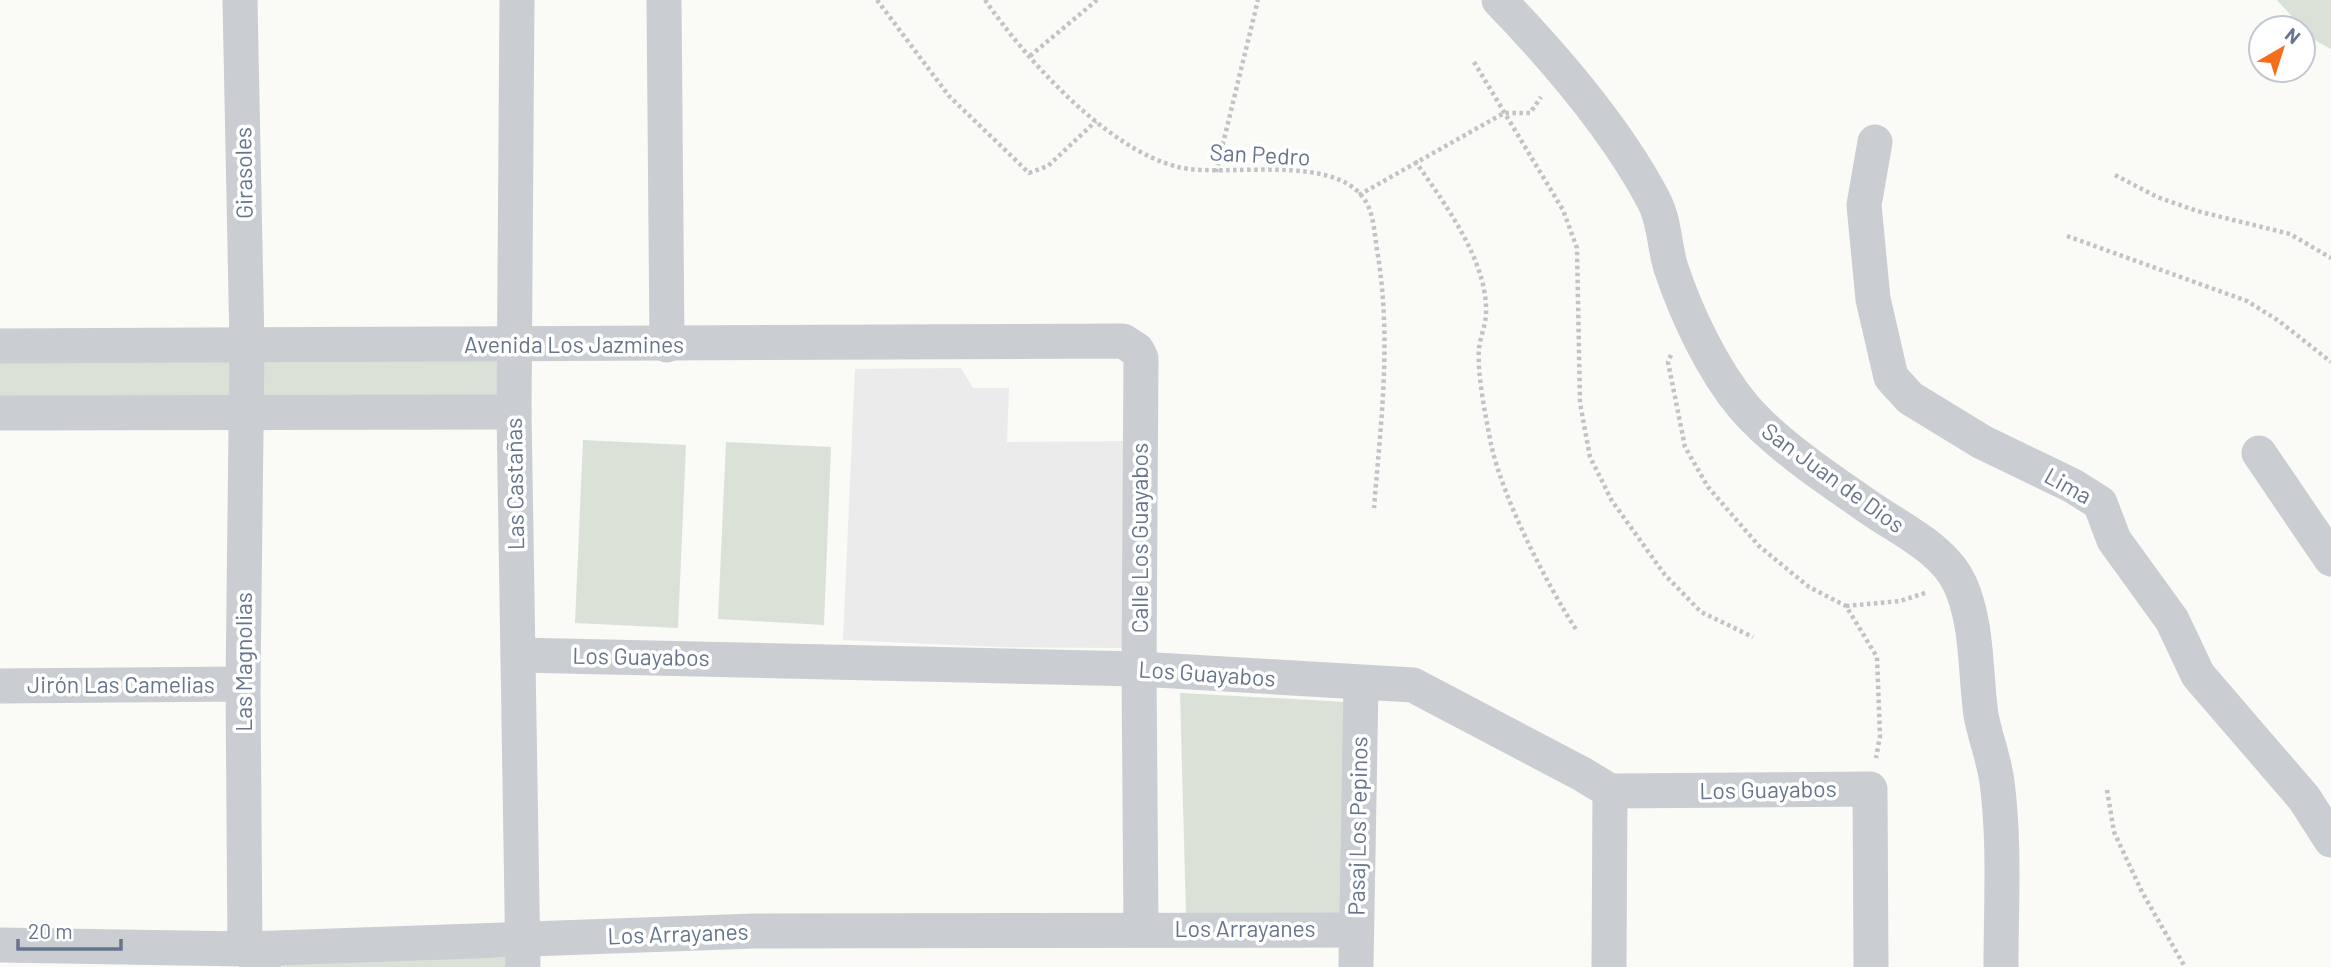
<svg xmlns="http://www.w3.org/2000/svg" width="2331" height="967" font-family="Barlow,sans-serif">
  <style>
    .built { fill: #eaebea }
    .green { fill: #dae2d8 }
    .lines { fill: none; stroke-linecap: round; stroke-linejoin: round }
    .path { stroke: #c1c3c6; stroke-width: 4.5; stroke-dasharray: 3.5 3.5; stroke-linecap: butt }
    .street { stroke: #cacdd2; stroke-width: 35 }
    .labels { text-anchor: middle; stroke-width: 7; stroke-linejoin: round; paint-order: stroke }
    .street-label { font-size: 23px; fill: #66758c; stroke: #fff }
  </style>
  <rect width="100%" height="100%" fill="#fafaf7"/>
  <polygon class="built" points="961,368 973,388 1009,388 1007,442 1135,441 1131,648 998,647 843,640 855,369"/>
  <g class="green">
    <polygon points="2277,0 2331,0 2331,49 2311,38"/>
    <polygon points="0,346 515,346 514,412 0,413"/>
    <polygon points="583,440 686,445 678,628 575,623"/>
    <polygon points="726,442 831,447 824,625 718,619"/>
    <polygon points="1180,693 1347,702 1348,915 1186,915"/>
    <polygon points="270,957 513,958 513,967 283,967"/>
  </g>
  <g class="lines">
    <g class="path">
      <polyline points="877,0 949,96 1029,173 1048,166 1096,121"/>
      <path d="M985,0C1026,59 1106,149 1178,167C1227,179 1345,149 1369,208C1374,220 1375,237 1377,250C1392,337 1381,421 1374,508"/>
      <polyline points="1030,56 1097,0"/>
      <polyline points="1474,62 1563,210 1577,248 1580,403 1590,457 1612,501 1665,575 1701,612 1753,637"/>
      <path d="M1415,161C1443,201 1488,261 1486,313C1486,325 1480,337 1479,349C1477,375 1486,418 1491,444C1503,499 1546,583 1577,631"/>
      <polyline points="1216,172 1258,0"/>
      <polyline points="2115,175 2157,197 2197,211 2290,234 2331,258"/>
      <polyline points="1359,195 1504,113 1530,113 1541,97"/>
      <polyline points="2067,236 2247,301 2279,321 2331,362"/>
      <polyline points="1671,355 1668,362 1685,447 1708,487 1759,546 1809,587 1846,606 1877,657 1880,736 1876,758"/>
      <polyline points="1846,606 1900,601 1928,592"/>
      <polyline points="2107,790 2114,832 2142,892 2185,967"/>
    </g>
    <g class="street">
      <polyline points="240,0 247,346 243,684 245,949 264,963"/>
      <polyline points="517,0 514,412 523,967"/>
      <polyline points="664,0 667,345"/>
      <path d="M1499,0C1554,57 1617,130 1654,201C1665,222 1664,246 1671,268C1686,313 1712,369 1743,406C1775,444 1831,481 1873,510C1902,530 1945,550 1960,584C1978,624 1975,672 1981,715C1985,737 1994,759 1997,782C2005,843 2001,906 2001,967"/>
      <polyline points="1875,142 1864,205 1873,299 1891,377 1910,398 1982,442 2073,486 2100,503 2114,540 2172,620 2198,675 2304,798 2331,840"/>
      <polyline points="0,346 1123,341 1137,350 1141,358 1139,669 1141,928"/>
      <polyline points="0,413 514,412"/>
      <polyline points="2259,453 2331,559"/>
      <polyline points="518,655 1139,669 1413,685 1582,774 1610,791 1870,789 1871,967"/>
      <polyline points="0,686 243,684"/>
      <polyline points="0,945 245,949 755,931 1356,930"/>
      <polyline points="1356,967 1361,684"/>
      <polyline points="1609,967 1610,791"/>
    </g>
  </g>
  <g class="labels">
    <g class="street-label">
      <text transform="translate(1260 155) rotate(3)" y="8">San Pedro</text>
      <text transform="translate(244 173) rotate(-91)" y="8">Girasoles</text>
      <text x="574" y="353">Avenida Los Jazmines</text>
      <text transform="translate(1833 478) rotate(36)" y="8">San Juan de Dios</text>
      <text transform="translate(515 484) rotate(-91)" y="8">Las Castañas</text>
      <text transform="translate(2068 486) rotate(29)" y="8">Lima</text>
      <text transform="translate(1140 538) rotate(-90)" y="8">Calle Los Guayabos</text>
      <text transform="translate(641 657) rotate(1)" y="8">Los Guayabos</text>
      <text transform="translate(244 662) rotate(-90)" y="8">Las Magnolias</text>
      <text transform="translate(1207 674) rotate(4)" y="8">Los Guayabos</text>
      <text x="121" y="693">Jirón Las Camelias</text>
      <text transform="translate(1768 790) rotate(-1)" y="8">Los Guayabos</text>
      <text transform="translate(1358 826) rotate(-89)" y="8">Pasaj Los Pepinos</text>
      <text x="1245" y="937">Los Arrayanes</text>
      <text transform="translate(678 934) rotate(-2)" y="8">Los Arrayanes</text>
    </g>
  </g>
  <g transform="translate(2282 49) rotate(39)"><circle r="33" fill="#ffffff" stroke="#c2c8d1" stroke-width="2"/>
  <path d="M0-5L12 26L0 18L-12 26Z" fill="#f66d1b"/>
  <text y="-10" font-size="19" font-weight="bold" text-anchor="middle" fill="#66758c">N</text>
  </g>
  <path d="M18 939v10h103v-10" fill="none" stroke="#66758c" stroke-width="3.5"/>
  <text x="28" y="939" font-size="21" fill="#66758c" stroke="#ffffff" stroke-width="5" paint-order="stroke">20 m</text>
</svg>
